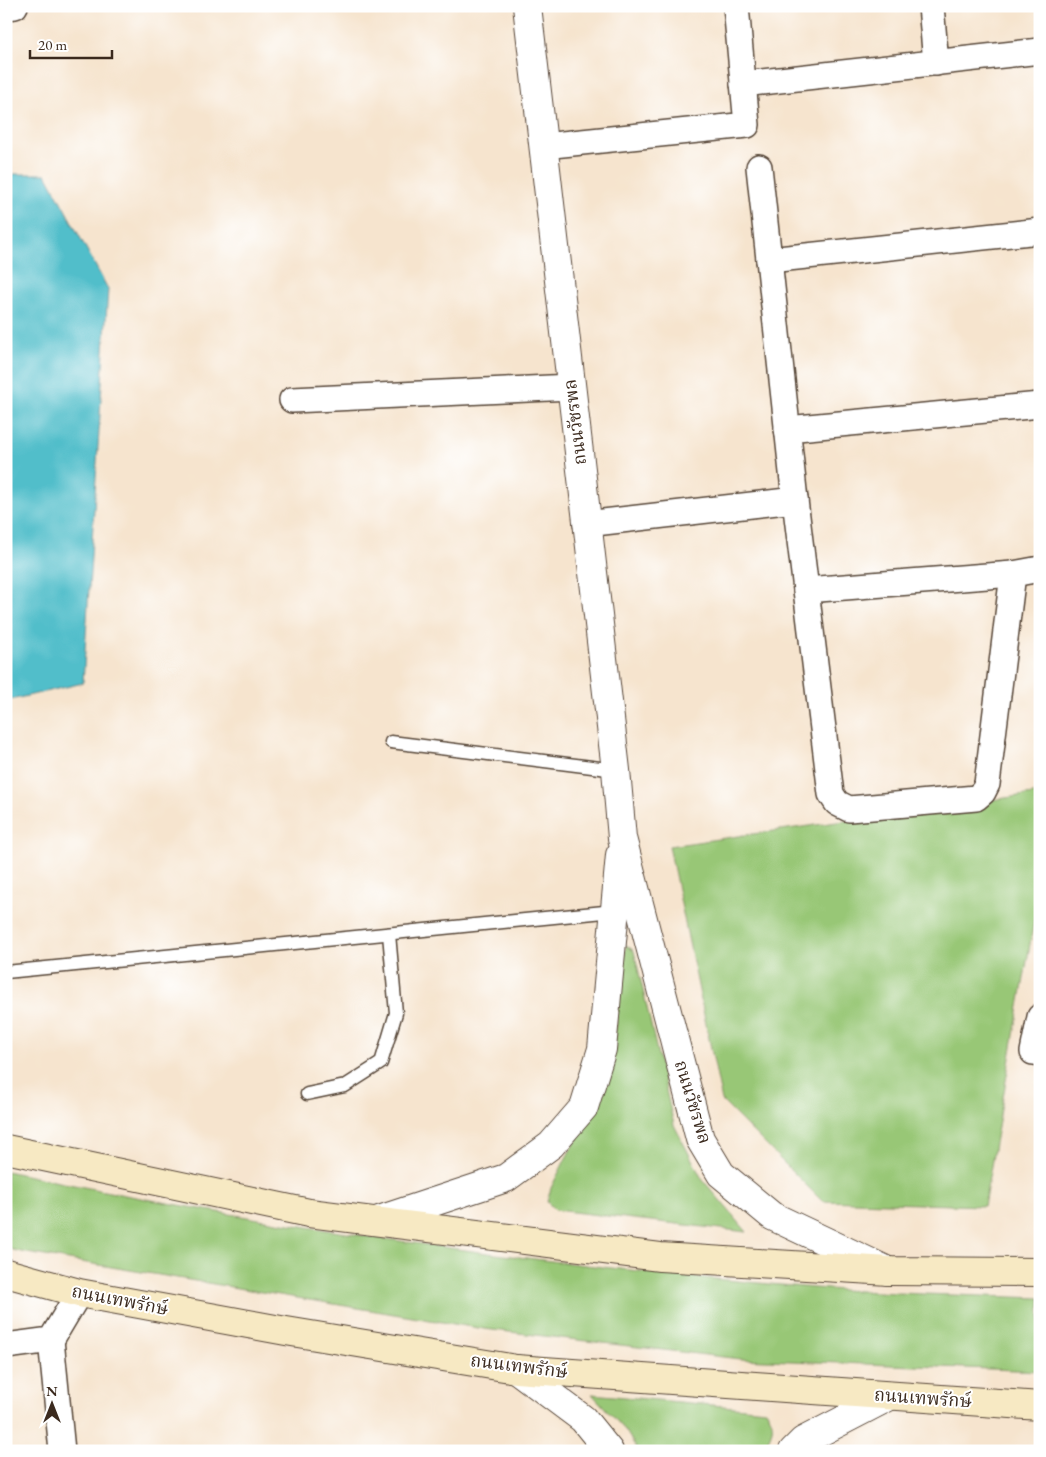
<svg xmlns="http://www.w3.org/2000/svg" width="1046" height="1457" font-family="'EB Garamond','Noto Serif Thai',serif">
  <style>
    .green { fill: #98c776; stroke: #6a784a }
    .water { fill: #51beca; stroke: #467474 }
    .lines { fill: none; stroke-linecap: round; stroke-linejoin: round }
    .service-casing { stroke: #574638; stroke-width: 15 }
    .minor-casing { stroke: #574638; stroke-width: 28 }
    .tertiary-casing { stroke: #574638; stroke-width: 30 }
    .secondary-casing { stroke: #574638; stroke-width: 30 }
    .service { stroke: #fff; stroke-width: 12 }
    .minor { stroke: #fff; stroke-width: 25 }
    .tertiary { stroke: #fff; stroke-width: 28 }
    .secondary { stroke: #f7e9c3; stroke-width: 28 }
    .labels { text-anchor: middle; stroke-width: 4; stroke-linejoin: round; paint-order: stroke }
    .street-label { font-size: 18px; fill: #3b2a1e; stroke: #fff }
  </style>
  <rect width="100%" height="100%" fill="#fff"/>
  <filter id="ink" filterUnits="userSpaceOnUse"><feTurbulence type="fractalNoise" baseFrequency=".02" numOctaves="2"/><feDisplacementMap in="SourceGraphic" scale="10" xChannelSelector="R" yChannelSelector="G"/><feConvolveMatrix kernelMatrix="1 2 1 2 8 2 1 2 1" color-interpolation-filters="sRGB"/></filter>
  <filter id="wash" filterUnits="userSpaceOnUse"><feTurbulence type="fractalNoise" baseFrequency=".0096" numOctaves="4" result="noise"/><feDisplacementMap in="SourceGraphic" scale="20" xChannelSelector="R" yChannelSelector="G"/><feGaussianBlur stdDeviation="1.12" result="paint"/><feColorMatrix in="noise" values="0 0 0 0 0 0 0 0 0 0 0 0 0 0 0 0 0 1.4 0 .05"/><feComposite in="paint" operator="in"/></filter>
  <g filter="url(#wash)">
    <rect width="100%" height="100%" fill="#f6e4ce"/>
    <g class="green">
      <polygon points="1040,793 1040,887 984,1206 822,1201 722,1101 669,846"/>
      <polygon points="626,945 634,951 674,1125 702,1179 747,1232 555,1210 547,1202 551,1188 567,1156 603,1094 616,1028"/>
      <path d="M6,1171C273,1228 543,1265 815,1288C889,1294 965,1295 1040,1298V1371L740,1359L484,1329L21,1252L6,1248Z"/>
      <path d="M592,1394L766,1410C778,1426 771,1435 762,1451H638L626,1431Z"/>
    </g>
    <polygon class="water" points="6,174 46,174 108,289 83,683 6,701"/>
  </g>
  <g filter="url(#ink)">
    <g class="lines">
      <defs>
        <g id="service">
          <polyline points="391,742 616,770"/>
          <polyline points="6,972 614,911"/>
          <polyline points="307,1094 345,1086 381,1063 396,1013 389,934"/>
        </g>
        <g id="minor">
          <polyline points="931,6 936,63"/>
          <polyline points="6,7 15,6"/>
          <polyline points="743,84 1040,51"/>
          <polyline points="543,146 747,125 736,6"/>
          <polyline points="759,167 795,500 831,794 837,803 849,809 976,798 983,792 987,784 1013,574"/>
          <polyline points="769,260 1040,231"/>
          <polyline points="292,400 571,387"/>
          <polyline points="787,429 1040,405"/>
          <polyline points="586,524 795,500"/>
          <polyline points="806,590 1013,574 1040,569"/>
          <polyline points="1040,1017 1033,1052 1040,1053"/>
          <polyline points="51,1340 62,1451"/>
          <polyline points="6,1346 51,1340 79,1293"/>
        </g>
        <g id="tertiary">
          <polyline points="527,6 616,770 622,838 700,1139 721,1174 772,1216 888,1271"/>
          <polyline points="379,1220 506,1178 551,1145 584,1107 602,1049 620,855"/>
          <polyline points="516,1369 583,1419 609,1451"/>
          <polyline points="793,1451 803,1441 888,1397"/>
        </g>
        <g id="secondary">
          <polyline points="6,1149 309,1213 660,1257 889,1271 1040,1272"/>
          <polyline points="6,1273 79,1293 286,1331 516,1369 1040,1406"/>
        </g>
      </defs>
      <use href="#service" class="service-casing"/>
      <use href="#minor" class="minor-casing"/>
      <use href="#tertiary" class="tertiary-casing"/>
      <use href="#secondary" class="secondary-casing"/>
      <use href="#service" class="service"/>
      <use href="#minor" class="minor"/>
      <use href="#tertiary" class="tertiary"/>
      <use href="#secondary" class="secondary"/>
    </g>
  </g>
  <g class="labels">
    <g class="street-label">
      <text transform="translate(575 422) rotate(-97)" y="6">ถนนวัชรพล</text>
      <text transform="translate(693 1102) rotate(73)" y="6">ถนนวัชรพล</text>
      <text transform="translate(120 1300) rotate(11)" y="6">ถนนเทพรักษ์</text>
      <text transform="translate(519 1366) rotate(7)" y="6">ถนนเทพรักษ์</text>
      <text transform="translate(923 1398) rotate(4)" y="6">ถนนเทพรักษ์</text>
    </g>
  </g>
  <rect width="1046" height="1457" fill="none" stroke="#fff" stroke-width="25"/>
  <g transform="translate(52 1404)" stroke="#ffffff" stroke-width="4" paint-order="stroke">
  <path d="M0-4L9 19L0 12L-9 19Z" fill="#3b2a1e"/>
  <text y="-8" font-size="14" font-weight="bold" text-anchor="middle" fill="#3b2a1e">N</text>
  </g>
  <path d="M30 50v8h82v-8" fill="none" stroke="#3b2a1e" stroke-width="2.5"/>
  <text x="38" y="50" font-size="15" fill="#3b2a1e" stroke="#ffffff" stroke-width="4" paint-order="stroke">20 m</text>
</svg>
